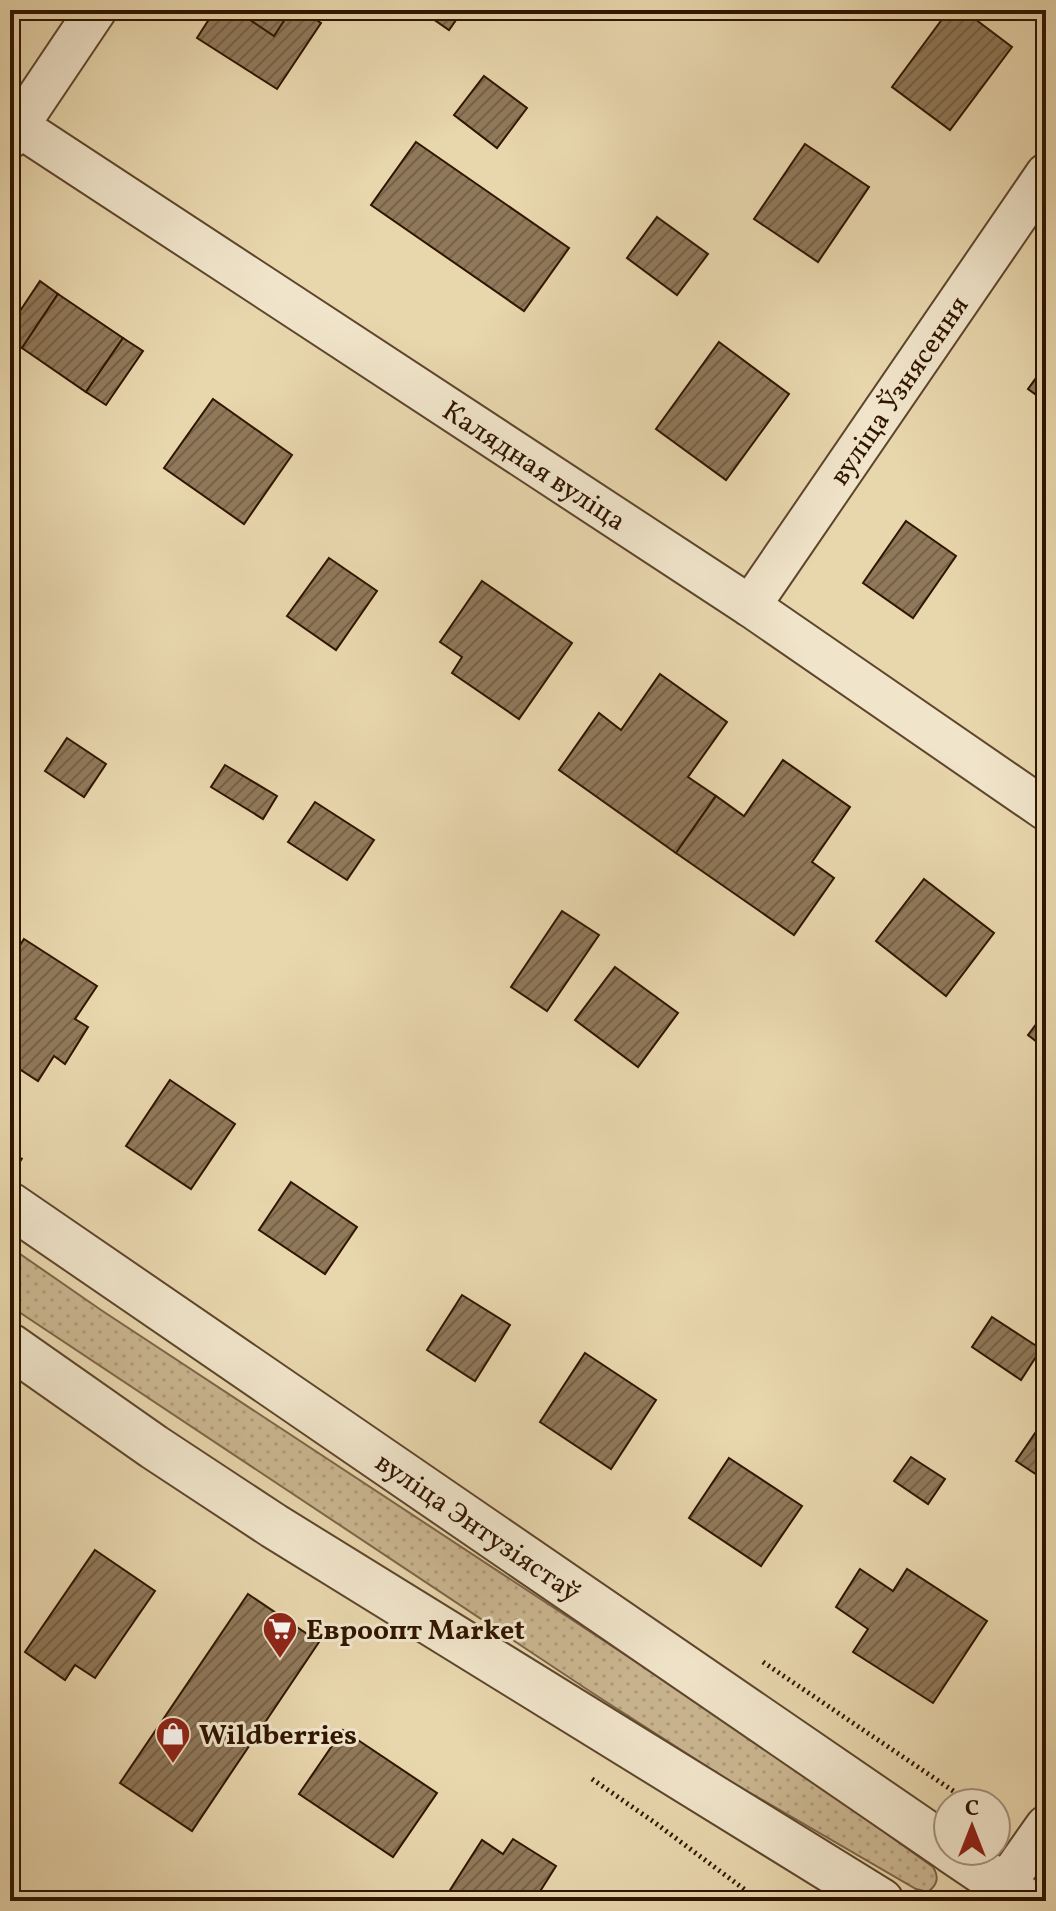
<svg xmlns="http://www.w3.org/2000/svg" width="1056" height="1911" font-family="Vollkorn,serif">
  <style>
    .grass { fill: url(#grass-dots); stroke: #7c6548; stroke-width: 2 }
    .building { fill: url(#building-hatch); stroke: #301500; stroke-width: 2 }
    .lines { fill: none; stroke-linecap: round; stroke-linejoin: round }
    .minor-casing { stroke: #5e452b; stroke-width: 44 }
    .tertiary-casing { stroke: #5e452b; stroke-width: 48 }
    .path { stroke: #301500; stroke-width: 5; stroke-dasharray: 2 4; stroke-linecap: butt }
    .minor { stroke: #f0e4ca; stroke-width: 40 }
    .tertiary { stroke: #f0e4ca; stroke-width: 44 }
    .labels { text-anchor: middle; stroke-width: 6; stroke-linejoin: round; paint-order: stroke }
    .street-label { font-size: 28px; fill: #301500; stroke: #f0e4ca }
    .poi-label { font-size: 28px; font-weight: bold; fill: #301500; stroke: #f0e4ca; text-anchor: start }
  </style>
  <defs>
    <pattern id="grass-dots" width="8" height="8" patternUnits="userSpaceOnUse" patternTransform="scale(2)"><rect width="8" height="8" fill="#c9b590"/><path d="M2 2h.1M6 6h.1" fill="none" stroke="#ad9b7a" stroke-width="1.8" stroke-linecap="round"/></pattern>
    <pattern id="building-hatch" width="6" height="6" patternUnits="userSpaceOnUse" patternTransform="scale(2)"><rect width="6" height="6" fill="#90795a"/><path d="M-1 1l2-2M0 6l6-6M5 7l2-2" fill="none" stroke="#766248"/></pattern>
  </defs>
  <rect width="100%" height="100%" fill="#e8d6ad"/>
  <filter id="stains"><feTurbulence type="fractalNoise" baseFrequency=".0025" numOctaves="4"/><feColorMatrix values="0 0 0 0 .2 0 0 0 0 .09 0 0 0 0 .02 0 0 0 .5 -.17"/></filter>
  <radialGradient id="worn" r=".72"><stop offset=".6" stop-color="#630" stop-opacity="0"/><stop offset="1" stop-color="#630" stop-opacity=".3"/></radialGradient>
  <path class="grass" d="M10,1247L101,1310L767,1748L933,1867C939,1877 938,1884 928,1892L916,1889L728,1780L594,1694L10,1306Z"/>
  <g class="building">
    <polygon points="215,10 301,10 321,23 277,89 197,38"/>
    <polygon points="252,10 291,10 274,36 247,18"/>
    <polygon points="420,10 463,10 449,30"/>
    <polygon points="949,10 963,10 1012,47 950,130 892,87"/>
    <polygon points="484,76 527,108 497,148 454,115"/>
    <polygon points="416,142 569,248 524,311 371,205"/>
    <polygon points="805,144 869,187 818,262 754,219"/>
    <polygon points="657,217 708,254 677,295 627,258"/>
    <polygon points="40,281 58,294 22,348 10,340 10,326"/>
    <polygon points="58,294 123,338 86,392 22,348"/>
    <polygon points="123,338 143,351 106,405 86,392"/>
    <polygon points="719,342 789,394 726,480 656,429"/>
    <polygon points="1046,364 1046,402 1028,389"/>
    <polygon points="213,399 292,455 244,524 164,468"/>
    <polygon points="906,521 956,556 913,618 863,583"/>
    <polygon points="329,558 377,591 336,650 287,616"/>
    <polygon points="482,581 572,643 519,719 452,673 462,657 440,642"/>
    <polygon points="660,674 727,722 688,777 716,796 676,853 559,770 599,713 621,730"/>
    <polygon points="67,738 106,764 84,797 45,771"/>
    <polygon points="783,760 850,807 812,862 834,878 794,935 676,853 716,796 744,816"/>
    <polygon points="225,765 277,796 263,819 211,787"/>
    <polygon points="315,802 374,840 347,880 288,842"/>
    <polygon points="924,879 994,933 946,996 876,941"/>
    <polygon points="562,911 599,935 547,1011 511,987"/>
    <polygon points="24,939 97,986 75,1019 88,1027 65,1064 54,1056 38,1081 10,1063 10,961"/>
    <polygon points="615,967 678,1013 638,1067 575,1020"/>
    <polygon points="1046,1011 1046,1049 1028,1035"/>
    <polygon points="170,1080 235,1124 191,1189 126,1146"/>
    <polygon points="291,1182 357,1227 325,1274 259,1230"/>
    <polygon points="462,1295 510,1325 475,1381 427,1350"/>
    <polygon points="992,1317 1041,1349 1021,1380 972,1347"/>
    <polygon points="585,1353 656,1400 611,1469 540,1422"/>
    <polygon points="1046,1417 1046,1481 1016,1461"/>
    <polygon points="911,1457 945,1479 928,1504 894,1481"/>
    <polygon points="729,1458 802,1506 761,1566 689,1518"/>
    <polygon points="95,1550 155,1591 95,1678 75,1665 65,1680 25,1652"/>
    <polygon points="860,1569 893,1591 907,1569 987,1621 933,1703 853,1652 868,1629 836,1607"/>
    <polygon points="248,1594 319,1642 192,1831 120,1783"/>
    <polygon points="343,1730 437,1793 393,1857 299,1794"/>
    <polygon points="513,1839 556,1866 534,1901 443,1901 482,1840 503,1854"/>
  </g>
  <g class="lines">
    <defs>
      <g id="minor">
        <path id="s1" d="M18,126L750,606L1046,810"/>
        <polyline points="10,138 96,10"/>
        <path id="s2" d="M750,606L1046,174"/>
        <polyline points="993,1901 1046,1826"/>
      </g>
      <g id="tertiary">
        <path id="s3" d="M10,1205L948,1848"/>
        <polyline points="10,1346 154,1447 274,1526 881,1901"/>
        <polyline points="952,1851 1026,1901"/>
      </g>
    </defs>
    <use href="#minor" class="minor-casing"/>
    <use href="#tertiary" class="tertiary-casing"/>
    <g class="path">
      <polyline points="10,1153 23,1161"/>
      <polyline points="763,1662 971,1803"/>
      <polyline points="592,1779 654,1822 760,1901"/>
    </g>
    <use href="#minor" class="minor"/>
    <use href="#tertiary" class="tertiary"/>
  </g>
  <defs>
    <symbol id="supermarket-pin" viewBox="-11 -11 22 30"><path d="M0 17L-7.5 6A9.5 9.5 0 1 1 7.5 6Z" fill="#8f2418" stroke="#f0e4ca"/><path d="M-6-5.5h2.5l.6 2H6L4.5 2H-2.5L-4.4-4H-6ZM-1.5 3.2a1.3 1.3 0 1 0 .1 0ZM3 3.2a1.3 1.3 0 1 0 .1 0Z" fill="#fff"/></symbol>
    <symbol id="shop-pin" viewBox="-11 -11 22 30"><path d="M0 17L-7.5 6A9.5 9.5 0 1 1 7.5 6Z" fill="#8f2418" stroke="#f0e4ca"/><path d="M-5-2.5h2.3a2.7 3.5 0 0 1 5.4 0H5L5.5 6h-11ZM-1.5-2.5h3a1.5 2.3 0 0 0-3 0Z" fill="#fff"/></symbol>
  </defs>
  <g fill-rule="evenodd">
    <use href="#supermarket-pin" x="260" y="1609" width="40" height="54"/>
    <use href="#shop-pin" x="153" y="1714" width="40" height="54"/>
  </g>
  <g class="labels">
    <g class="street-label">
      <text dy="10" stroke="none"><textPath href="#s2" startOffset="262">вуліца Ўзнясення</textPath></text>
      <text dy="10" stroke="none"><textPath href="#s1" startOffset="618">Калядная вуліца</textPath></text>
      <text dy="10" stroke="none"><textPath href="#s3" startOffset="568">вуліца Энтузіястаў</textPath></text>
    </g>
    <g class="poi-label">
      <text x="306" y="1639">Евроопт Market</text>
      <text x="199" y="1744">Wildberries</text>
    </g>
  </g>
  <rect width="1056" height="1911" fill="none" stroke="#e8d6ad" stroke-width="40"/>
  <rect x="12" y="12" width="1032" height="1887" fill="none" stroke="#301500" stroke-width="4"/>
  <rect x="20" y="20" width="1016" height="1871" fill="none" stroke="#301500" stroke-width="2"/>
  <g transform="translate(972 1827)"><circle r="38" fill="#f0e4ca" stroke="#a39179" stroke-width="2"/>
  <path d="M0-6L14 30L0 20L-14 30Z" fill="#8f2418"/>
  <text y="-12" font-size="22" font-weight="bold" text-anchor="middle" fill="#301500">С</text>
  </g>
  <rect width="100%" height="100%" filter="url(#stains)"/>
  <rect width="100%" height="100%" fill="url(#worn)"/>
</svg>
